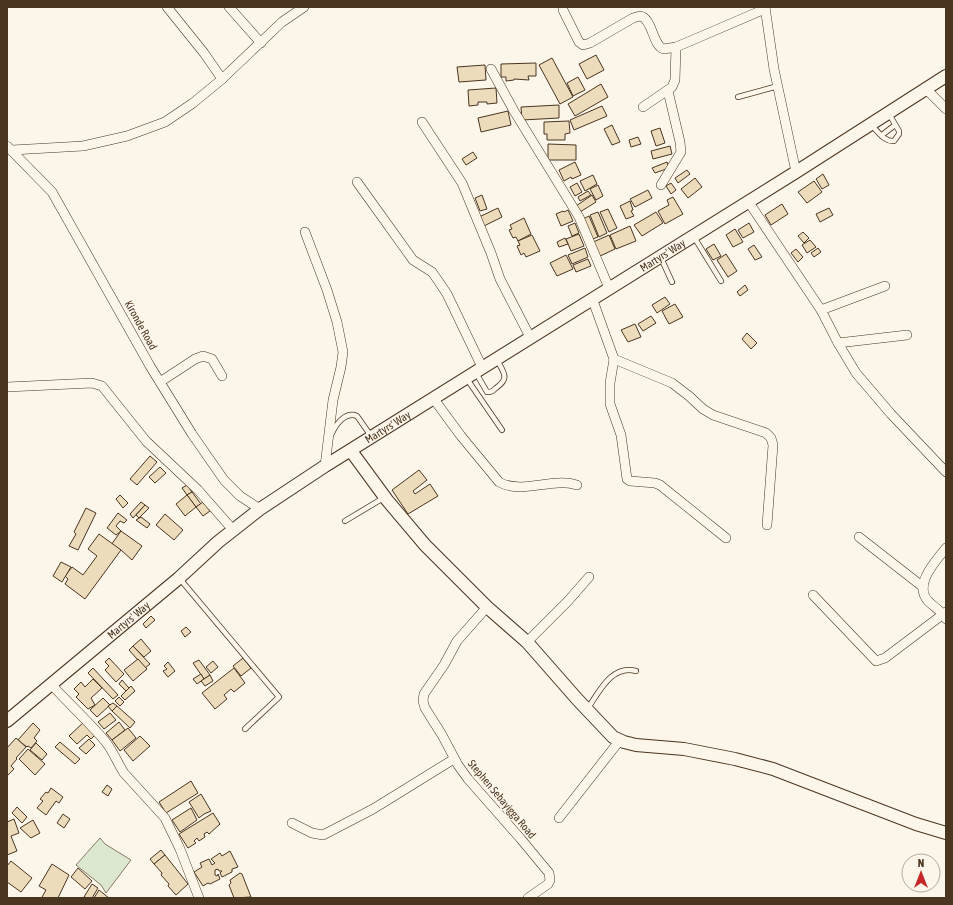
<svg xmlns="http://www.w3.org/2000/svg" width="953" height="905" font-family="'Asap Condensed',sans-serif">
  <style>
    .green { fill: #dce7d0; stroke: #887966 }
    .building { fill: #ecdcbc; stroke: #4a3520 }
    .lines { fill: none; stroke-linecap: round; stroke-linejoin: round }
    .lane-casing { stroke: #4a3520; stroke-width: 6 }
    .street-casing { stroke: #4a3520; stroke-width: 10 }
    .secondary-casing { stroke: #4a3520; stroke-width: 14 }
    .lane { stroke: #fbf6e9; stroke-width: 4.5 }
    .street { stroke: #fbf6e9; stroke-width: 9 }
    .secondary { stroke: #fbf6e9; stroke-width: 12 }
    .labels { text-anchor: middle; stroke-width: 3; stroke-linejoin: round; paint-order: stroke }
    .street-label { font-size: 11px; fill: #4a3520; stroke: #fbf6e9 }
  </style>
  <rect width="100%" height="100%" fill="#fbf6e9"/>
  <polygon class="green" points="100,838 105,844 131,860 106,893 101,885 76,865"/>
  <g class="building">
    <polygon points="596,55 604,70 587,79 579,64"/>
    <polygon points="552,58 573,97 560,104 539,65"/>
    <polygon points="536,63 536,76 528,76 529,80 514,79 514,80 506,81 506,77 501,77 501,64"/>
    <polygon points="485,65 486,80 459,82 457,67"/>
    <polygon points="578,77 585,90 573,96 567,83"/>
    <polygon points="601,84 608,97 575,116 568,104"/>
    <polygon points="496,88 497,103 487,104 487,102 478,102 478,105 469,106 468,90"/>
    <polygon points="559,105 559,118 522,120 521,107"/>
    <polygon points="602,106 607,116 574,130 570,120"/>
    <polygon points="508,111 511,125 481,132 478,118"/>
    <polygon points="569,121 570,133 565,134 565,140 547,140 547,134 544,134 544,122"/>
    <polygon points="612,125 620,142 612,145 604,129"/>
    <polygon points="660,128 665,143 656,146 651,131"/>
    <polygon points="638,137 641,144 631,147 629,140"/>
    <polygon points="548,144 576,145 576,160 548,160"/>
    <polygon points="670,146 672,154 653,159 651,151"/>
    <polygon points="473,152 477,158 466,165 462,159"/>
    <polygon points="575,162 581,175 572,179 571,177 564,181 559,170"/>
    <polygon points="667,162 669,168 655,173 652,168"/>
    <polygon points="687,170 690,174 678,183 675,178"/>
    <polygon points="823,174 829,185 822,189 816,179"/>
    <polygon points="593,175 597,184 585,191 580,181"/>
    <polygon points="695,178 702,187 688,198 681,189"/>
    <polygon points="814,181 822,192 807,203 798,192"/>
    <polygon points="577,183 582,192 575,196 570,187"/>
    <polygon points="671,183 676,190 671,194 666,186"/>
    <polygon points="598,185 603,196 596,200 590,189"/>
    <polygon points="648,190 652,198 635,207 630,199"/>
    <polygon points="588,191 591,195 580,201 578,197"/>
    <polygon points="482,195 487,209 480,211 475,198"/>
    <polygon points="592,195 596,202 580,212 576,206"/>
    <polygon points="673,197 683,214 665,224 658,211 669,205 667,200"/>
    <polygon points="630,201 633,210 631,211 634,216 626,219 620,206"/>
    <polygon points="782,204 788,214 771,225 765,215"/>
    <polygon points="498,208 502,217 484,226 479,217"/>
    <polygon points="829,208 833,215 820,222 816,214"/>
    <polygon points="608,209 617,228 609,232 600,212"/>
    <polygon points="568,210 573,221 561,226 556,214 563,211 564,212"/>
    <polygon points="598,212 607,233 599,237 590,215"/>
    <polygon points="656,212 663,223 642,236 634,225"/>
    <polygon points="589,216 598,237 590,240 581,220"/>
    <polygon points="524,218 531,234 518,241 516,237 513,238 509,230 512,229 510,225"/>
    <polygon points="575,223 579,233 572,236 568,226"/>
    <polygon points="749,223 754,232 743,238 738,230"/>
    <polygon points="630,226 636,241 616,249 610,235"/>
    <polygon points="735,229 743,242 733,247 726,235"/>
    <polygon points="803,232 809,238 804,243 798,236"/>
    <polygon points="579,234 584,246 571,251 566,239"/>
    <polygon points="532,235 540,251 526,257 524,253 521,255 517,246 520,245 518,241"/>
    <polygon points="609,235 615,249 598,257 591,243"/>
    <polygon points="565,238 568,244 559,247 557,242"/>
    <polygon points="810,240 816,247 807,253 802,245"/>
    <polygon points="714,244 721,256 713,260 706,249"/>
    <polygon points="754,245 762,257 755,260 748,249"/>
    <polygon points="585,248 588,257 572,264 568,255"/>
    <polygon points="818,248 821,252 814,257 811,253"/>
    <polygon points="796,249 803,257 798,262 791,253"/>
    <polygon points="726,254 737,271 728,277 717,260"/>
    <polygon points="566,255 573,269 557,276 550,263"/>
    <polygon points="588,259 591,266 576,272 573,265"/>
    <polygon points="745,285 748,290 740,296 737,292"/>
    <polygon points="665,297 670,304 657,313 652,305"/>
    <polygon points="675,304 683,317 669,324 662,311"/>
    <polygon points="651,316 656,323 643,331 638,324"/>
    <polygon points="635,324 641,337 628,342 621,330"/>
    <polygon points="747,333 757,343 751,349 742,339"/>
    <polygon points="150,456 157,462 137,485 130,479"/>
    <polygon points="160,467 166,473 155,483 149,477"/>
    <polygon points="419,470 427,480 413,491 415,494 430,484 438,496 408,514 392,490"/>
    <polygon points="187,485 192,492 187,495 182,488"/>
    <polygon points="192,492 201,504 196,507 187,495"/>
    <polygon points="120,495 128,503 123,508 116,499"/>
    <polygon points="187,495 196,507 185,516 176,504"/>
    <polygon points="141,502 145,505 133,518 130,514"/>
    <polygon points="203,502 210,511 203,516 196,507"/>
    <polygon points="145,505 149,508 139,518 136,515"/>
    <polygon points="86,508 96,513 78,550 69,546 76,534 74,532"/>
    <polygon points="118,513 127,520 124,523 120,521 116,526 121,531 116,535 107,528"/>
    <polygon points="165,514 183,530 174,540 156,525"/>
    <polygon points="141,517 150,524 147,528 136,520"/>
    <polygon points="121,531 142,546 132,560 121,550 111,545"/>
    <polygon points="99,534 121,550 85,599 65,584 68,579 65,576 72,567 83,575 97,556 88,549"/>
    <polygon points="61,562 71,567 62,582 53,576"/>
    <polygon points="151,616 155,620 146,628 143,624"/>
    <polygon points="186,627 191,632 185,637 181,631"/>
    <polygon points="141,639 151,651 144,657 133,646"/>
    <polygon points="133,646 150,664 145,668 129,650"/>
    <polygon points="109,658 124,674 116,682 105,670 109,666 105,662"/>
    <polygon points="243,658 251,668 241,676 233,666"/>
    <polygon points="138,659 147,669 133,681 124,670"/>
    <polygon points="199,660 210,675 204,679 193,663"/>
    <polygon points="213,661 218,667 211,673 206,667"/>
    <polygon points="168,662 175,671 168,677 163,671 167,669 164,666"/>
    <polygon points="93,668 118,695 113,699 88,673"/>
    <polygon points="234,668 245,683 234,692 231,689 224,695 227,699 215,709 202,693"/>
    <polygon points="201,674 204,679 197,684 193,679"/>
    <polygon points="210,675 213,681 205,686 201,681"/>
    <polygon points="93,679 102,688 91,698 95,705 88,709 76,697 79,694 74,689 81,682 85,687"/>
    <polygon points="122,680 129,688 126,691 119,684"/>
    <polygon points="131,686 135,691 125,700 121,696"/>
    <polygon points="119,697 124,702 120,706 115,701"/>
    <polygon points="103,698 110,705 97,717 90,710"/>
    <polygon points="113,703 117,706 112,711 108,706"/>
    <polygon points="117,706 135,722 130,728 112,711"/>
    <polygon points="110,713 116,720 104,729 98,722"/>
    <polygon points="85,721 97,733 91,739 87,735 77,744 69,736"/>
    <polygon points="119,722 125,730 112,740 106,733"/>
    <polygon points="33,723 40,730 34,738 37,741 31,748 28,746 27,747 18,740"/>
    <polygon points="128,728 136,738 120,751 112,740"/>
    <polygon points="140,736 150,746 133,761 124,750"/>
    <polygon points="16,738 26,747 16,758 17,759 11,766 14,769 7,776 7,748"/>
    <polygon points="89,739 95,745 86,754 79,748"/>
    <polygon points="60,742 80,759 75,764 55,747"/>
    <polygon points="36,743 47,754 42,760 30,750"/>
    <polygon points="28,749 45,764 35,775 19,759"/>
    <polygon points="191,781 198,793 166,813 159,802"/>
    <polygon points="107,785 112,789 108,796 102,792"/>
    <polygon points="51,788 63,797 59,803 56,801 46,815 37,808 43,801 40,799 46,792 48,793"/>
    <polygon points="201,794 211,811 204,814 199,818 189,802"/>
    <polygon points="17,807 27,817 22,823 12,813"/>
    <polygon points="191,808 197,820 180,832 172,820"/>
    <polygon points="213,813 220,824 209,834 207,832 204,834 205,837 199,841 197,838 194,841 196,843 188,848 179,834"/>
    <polygon points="63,814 70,819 64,828 57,823"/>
    <polygon points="14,819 19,833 11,836 17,851 7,855 7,822"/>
    <polygon points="33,820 40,833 31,838 20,828"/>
    <polygon points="161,850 165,855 154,864 150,859"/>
    <polygon points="230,851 238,867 232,869 232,872 222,877 220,873 222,871 219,871 218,869 215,870 215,875 217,876 218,874 220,879 210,884 208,883 203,886 194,872 202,867 200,863 209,859 212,865 215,863 211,859 220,853 222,856"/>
    <polygon points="165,855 188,884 176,895 168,886 169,884 161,875 162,873 154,864"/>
    <polygon points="11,861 32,878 21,892 7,882 7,866"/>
    <polygon points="52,864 69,875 58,898 43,898 42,897 46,890 39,886"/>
    <polygon points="78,868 92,881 85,889 71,877"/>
    <polygon points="240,873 242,874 251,897 234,898 229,885 231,883 230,880"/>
    <polygon points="92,884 98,888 92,898 88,898 84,897"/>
    <polygon points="99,890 109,898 94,898"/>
  </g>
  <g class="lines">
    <defs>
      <g id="lane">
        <polyline points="738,97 778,86"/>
        <path d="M871,125C878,131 884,142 894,141L899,134V131L889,114"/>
        <polyline points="882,135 895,125"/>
        <polyline points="694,237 721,281"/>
        <polyline points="661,258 672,282"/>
        <path d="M476,373L487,392C492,392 493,391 496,388C510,378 504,373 497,360"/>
        <polyline points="467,379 502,430"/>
        <path d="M332,433C336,424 346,411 357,416L371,436"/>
        <polyline points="345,521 385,497"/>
        <polyline points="180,579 279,697 245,729"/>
        <path d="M588,708C599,692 612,664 636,671"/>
      </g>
      <g id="street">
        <polyline points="167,7 204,53 222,79"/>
        <polyline points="229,7 261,43"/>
        <polyline points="765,7 774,69 796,172"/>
        <path d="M563,10L579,42L583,45L590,43L633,18L640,16C653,18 652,46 664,49L676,47L688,42L765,9"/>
        <polyline points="491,69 514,111 579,217 609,288"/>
        <polyline points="925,88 946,109"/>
        <polyline points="643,107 672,87 675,80 676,47"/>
        <polyline points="422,122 462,183 491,253 500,279 530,337"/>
        <polyline points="7,146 52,192 150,366 192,434 224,480 240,496 260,509"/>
        <polyline points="12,150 83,146 127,136 165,122 193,103 221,80 282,22 304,7"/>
        <polyline points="357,182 413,260 432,272 439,282 447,294 482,367"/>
        <polyline points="661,185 681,152 680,142 668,91"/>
        <polyline points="748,201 821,310 838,343 856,373 891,414 946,472"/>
        <polyline points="305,232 327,290 337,322 343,352 341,367 333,400 325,466"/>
        <polyline points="592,298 614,359 672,383 689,396 703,409 713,415 766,433 771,438 773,445 767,525"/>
        <polyline points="821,310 885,286"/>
        <polyline points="838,343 907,335"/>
        <polyline points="614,359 610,383 610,404 621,435 627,479 630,481 655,483 660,485 726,538"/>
        <polyline points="160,382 195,359 203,356 212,359 222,376"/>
        <polyline points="7,387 92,383 102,386 146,441 198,490 234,531"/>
        <path d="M433,398L461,436L499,482C522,495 551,477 577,485"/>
        <polyline points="859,537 923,587"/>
        <path d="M946,548C936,561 913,584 928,601C934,607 942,611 946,619"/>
        <polyline points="813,595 876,661 885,658 946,612"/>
        <polyline points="487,607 457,641 444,665 424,694 423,701 425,708 442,735 458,765 468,779 520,838 549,873 550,880 548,884 528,898"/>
        <polyline points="527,642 568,601 589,577"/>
        <path d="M51,684C68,703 88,721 105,741C113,751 117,762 124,773L165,818L180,849L199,898"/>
        <polyline points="559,818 620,740"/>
        <polyline points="292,823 312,833 323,835 373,809 454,759"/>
      </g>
      <g id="secondary">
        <polyline points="351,451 387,500 425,545 487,607 527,642 577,699 613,737 624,742 636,745 684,749 735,759 773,769 916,824 946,833"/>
        <path id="s1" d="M7,721L179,578L218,542L260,509L325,466L796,172L946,76"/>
      </g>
    </defs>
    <use href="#lane" class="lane-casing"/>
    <use href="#street" class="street-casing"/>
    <use href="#secondary" class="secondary-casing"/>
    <use href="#lane" class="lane"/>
    <use href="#street" class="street"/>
    <use href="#secondary" class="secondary"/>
  </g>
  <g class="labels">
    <g class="street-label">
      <text dy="4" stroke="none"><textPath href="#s1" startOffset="806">Martyrs' Way</textPath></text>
      <text transform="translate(141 325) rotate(61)" y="4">Kironde Road</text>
      <text dy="4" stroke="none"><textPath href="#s1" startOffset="482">Martyrs' Way</textPath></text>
      <text dy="4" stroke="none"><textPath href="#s1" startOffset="158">Martyrs' Way</textPath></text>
      <text transform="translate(502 799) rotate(50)" y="4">Stephen Sebayigga Road</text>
    </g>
  </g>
  <rect width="953" height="905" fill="none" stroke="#4a3520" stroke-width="16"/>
  <g transform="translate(921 873)"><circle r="19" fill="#fbf6e9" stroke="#b4a999"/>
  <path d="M0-3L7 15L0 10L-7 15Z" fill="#c62828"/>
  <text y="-6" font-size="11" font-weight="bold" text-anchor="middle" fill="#4a3520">N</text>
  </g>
</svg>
